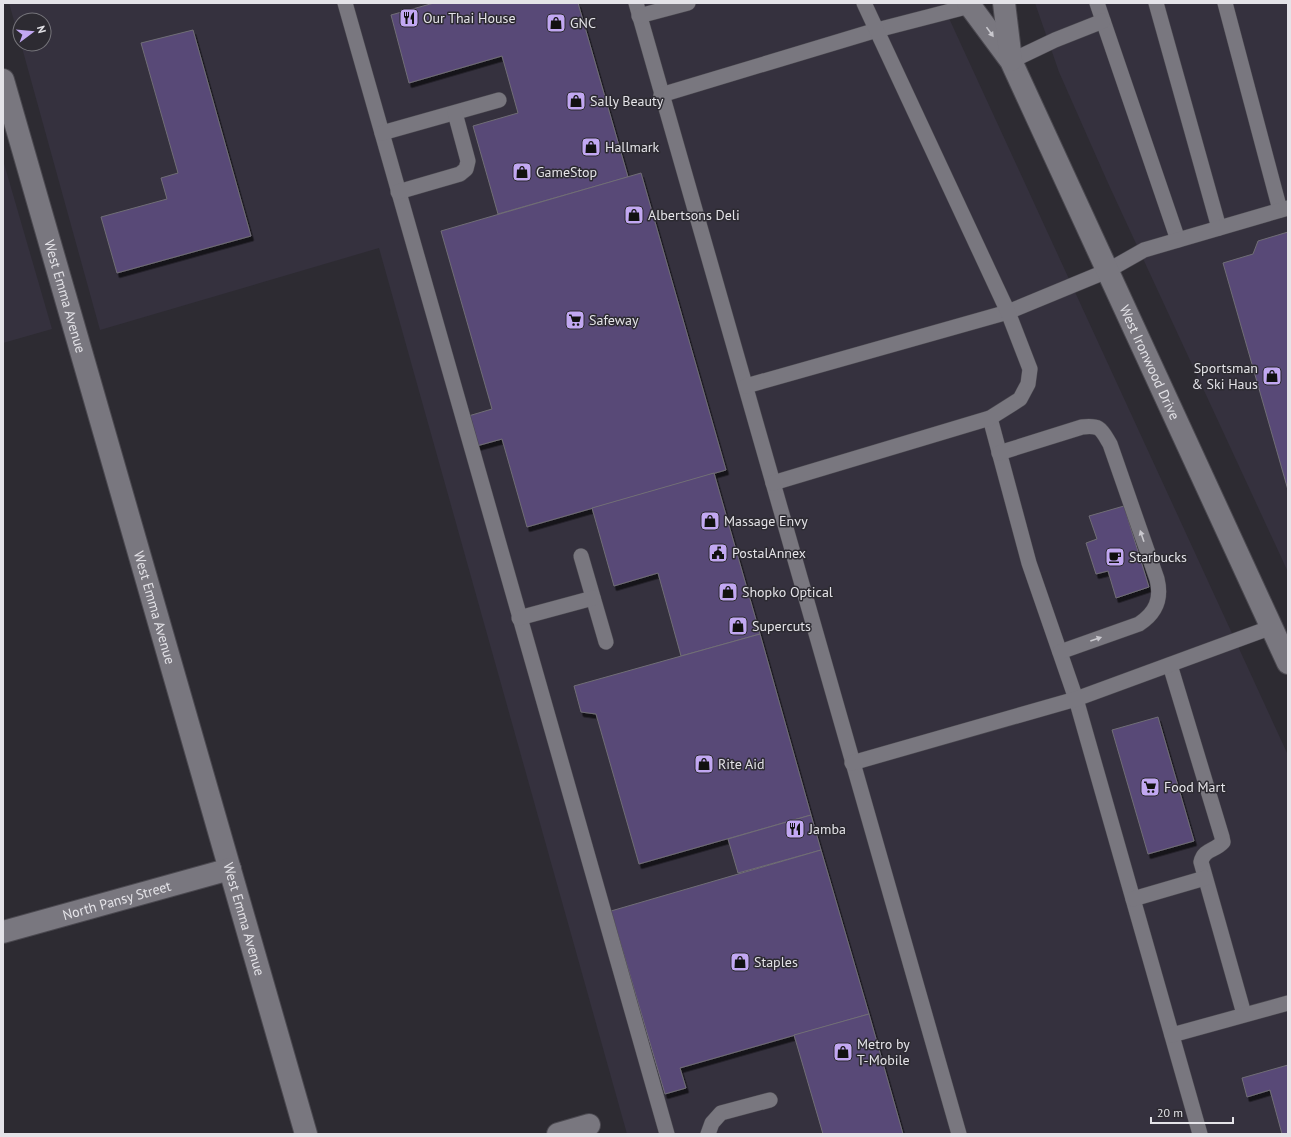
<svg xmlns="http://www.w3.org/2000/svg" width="1291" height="1137" font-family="'PT Sans',sans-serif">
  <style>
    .built { fill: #35313e }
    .building { fill: #594877; stroke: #706e76; filter: url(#shadow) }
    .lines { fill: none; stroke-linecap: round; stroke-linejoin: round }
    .service-casing { stroke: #4b4950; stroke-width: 16 }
    .minor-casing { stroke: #4b4950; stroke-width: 24 }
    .tertiary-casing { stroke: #4b4950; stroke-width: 24 }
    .service { stroke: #79777f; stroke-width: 15 }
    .minor { stroke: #79777f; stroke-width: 22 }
    .tertiary { stroke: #79777f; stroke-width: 22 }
    .oneway { fill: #c9c8ce }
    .labels { text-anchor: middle; stroke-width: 3; stroke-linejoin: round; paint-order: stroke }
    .poi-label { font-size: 14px; fill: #e4e3e8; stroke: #2d2b32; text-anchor: start }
    .street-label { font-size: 14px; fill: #e4e3e8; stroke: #2d2b32 }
  </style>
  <defs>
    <filter id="shadow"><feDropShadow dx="2.5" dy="4.5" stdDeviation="0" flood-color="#0009"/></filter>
  </defs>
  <rect width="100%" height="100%" fill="#2d2b32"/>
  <g class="built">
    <polygon points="9,3 942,3 1288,755 1288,1134 627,1134 379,248 100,330 21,44 44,44 44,20 20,20 20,42"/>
    <polygon points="1035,3 1288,3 1288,572 1108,183 1059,72"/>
    <polygon points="3,160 52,329 3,343"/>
  </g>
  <g class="building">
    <polygon points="434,3 578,3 628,177 498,214 473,126 518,113 502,56 409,83 391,15"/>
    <polygon points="193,30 251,236 117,273 101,217 167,199 161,178 178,173 141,43"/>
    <polygon points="641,173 726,470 527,527 502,439 473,447 465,417 492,409 441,231"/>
    <polygon points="1288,232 1288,490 1223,263 1253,254 1258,241"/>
    <polygon points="714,473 760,634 681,656 658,573 614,586 592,508"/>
    <polygon points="1124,506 1149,587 1116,598 1108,571 1096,574 1086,543 1097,539 1089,516"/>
    <polygon points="760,634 811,815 639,864 596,714 581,712 574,686"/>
    <polygon points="1158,717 1194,841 1148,854 1112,730"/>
    <polygon points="811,815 821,850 738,873 728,839"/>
    <polygon points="821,850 869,1014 680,1068 686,1088 665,1094 611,911"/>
    <polygon points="869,1014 903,1134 823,1134 794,1035"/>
    <polygon points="1288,1065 1288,1134 1282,1134 1270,1090 1247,1097 1242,1078"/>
  </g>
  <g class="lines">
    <defs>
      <g id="service">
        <polyline points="345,3 667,1134"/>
        <polyline points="636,3 959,1134"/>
        <polyline points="1097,3 1178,240"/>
        <polyline points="1156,3 1219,228"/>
        <polyline points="1225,3 1280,210"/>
        <polyline points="639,16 688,3"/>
        <polyline points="1011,61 1055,40 1103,21"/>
        <polyline points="661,95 877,30 970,6"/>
        <polyline points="382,133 499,100"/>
        <polyline points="398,192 460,174 466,169 468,161 455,113"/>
        <polyline points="746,386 1008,312 1107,271 1144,250 1288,208"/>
        <polyline points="990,418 1029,563 1076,699 1200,1134"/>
        <path d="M999,453L1082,427C1101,425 1101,429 1110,444L1157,579C1162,599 1156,613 1139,624L1060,652"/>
        <polyline points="773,483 990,418 1020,399 1028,384 1030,369 1008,312 864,3"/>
        <polyline points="581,556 606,642"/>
        <polyline points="519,618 593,598"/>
        <path d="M1170,665L1222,837L1223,842C1215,851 1204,849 1201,862L1244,1014"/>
        <polyline points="852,763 1076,699 1272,627"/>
        <polyline points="1133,899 1205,878"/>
        <polyline points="1172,1035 1288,1003"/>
        <polyline points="708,1134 712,1123 721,1113 770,1100"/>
      </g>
      <g id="minor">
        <path id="s1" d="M3,80L306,1134"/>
        <path id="s2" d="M3,932L230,869"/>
        <polyline points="558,1134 589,1125"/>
      </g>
      <g id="tertiary">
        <path id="s3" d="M968,3L1011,61L1288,663"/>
        <polyline points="1004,3 1011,60"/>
      </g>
    </defs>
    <use href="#service" class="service-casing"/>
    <use href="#minor" class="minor-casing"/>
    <use href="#tertiary" class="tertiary-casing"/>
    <use href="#service" class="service"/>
    <use href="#minor" class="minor"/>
    <use href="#tertiary" class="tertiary"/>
  </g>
  <defs><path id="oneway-solid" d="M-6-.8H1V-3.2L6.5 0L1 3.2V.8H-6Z"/></defs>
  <g class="oneway">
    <use href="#oneway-solid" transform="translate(990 32) rotate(54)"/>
    <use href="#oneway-solid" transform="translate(1142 536) rotate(-109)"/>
    <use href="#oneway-solid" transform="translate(1096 639) rotate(-19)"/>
  </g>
  <defs>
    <symbol id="restaurant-square" viewBox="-11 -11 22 22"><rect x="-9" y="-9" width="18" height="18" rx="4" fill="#c2a8f2" stroke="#2d2b32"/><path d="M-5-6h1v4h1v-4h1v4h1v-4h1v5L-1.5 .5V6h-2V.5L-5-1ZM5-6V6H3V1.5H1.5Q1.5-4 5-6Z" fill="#111"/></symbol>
    <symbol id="shop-square" viewBox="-11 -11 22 22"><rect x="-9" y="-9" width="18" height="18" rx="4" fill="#c2a8f2" stroke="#2d2b32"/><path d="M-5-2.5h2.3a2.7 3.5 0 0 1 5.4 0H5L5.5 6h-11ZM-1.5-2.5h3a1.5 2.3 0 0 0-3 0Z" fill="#111"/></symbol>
    <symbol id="supermarket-square" viewBox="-11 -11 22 22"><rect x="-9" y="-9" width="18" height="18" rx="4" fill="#c2a8f2" stroke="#2d2b32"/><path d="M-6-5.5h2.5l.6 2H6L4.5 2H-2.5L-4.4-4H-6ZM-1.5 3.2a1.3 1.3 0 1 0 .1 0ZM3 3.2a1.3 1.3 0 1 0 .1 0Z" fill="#111"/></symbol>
    <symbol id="civic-square" viewBox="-11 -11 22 22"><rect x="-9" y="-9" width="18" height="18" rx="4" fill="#c2a8f2" stroke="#2d2b32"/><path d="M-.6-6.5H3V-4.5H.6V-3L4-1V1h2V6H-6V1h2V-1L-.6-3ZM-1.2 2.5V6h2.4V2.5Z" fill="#111"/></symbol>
    <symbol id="cafe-square" viewBox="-11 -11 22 22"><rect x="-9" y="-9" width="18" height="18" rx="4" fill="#c2a8f2" stroke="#2d2b32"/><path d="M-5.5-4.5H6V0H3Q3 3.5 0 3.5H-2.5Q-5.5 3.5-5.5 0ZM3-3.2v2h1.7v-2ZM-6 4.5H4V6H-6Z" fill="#111"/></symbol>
  </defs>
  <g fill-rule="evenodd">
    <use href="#restaurant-square" x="398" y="7" width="22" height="22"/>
    <use href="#shop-square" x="545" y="12" width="22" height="22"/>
    <use href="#shop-square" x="565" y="90" width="22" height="22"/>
    <use href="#shop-square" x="580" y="136" width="22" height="22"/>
    <use href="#shop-square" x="511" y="161" width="22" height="22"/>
    <use href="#shop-square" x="623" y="204" width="22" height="22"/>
    <use href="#supermarket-square" x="564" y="309" width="22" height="22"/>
    <use href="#shop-square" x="1261" y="365" width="22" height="22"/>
    <use href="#shop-square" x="699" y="510" width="22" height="22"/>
    <use href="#civic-square" x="707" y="542" width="22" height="22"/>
    <use href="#cafe-square" x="1104" y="546" width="22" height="22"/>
    <use href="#shop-square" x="717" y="581" width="22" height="22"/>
    <use href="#shop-square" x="727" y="615" width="22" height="22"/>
    <use href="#shop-square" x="693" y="753" width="22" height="22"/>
    <use href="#supermarket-square" x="1139" y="776" width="22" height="22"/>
    <use href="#restaurant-square" x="784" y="818" width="22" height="22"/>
    <use href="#shop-square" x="729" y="951" width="22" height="22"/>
    <use href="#shop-square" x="832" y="1041" width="22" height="22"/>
  </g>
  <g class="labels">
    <g class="poi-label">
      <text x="423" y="23">Our Thai House</text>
      <text x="570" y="28">GNC</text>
      <text x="590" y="106">Sally Beauty</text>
      <text x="605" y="152">Hallmark</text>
      <text x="536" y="177">GameStop</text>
      <text x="648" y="220">Albertsons Deli</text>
      <text x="589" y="325">Safeway</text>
      <text x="1258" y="373" text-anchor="end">Sportsman<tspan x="1258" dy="16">&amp; Ski Haus</tspan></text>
      <text x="724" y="526">Massage Envy</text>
      <text x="732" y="558">PostalAnnex</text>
      <text x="1129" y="562">Starbucks</text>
      <text x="742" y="597">Shopko Optical</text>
      <text x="752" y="631">Supercuts</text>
      <text x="718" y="769">Rite Aid</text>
      <text x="1164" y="792">Food Mart</text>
      <text x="809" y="834">Jamba</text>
      <text x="754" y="967">Staples</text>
      <text x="857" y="1049">Metro by<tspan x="857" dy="16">T-Mobile</tspan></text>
    </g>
    <g class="street-label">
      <text dy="5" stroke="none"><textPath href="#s1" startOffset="225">West Emma Avenue</textPath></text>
      <text dy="5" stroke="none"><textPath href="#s3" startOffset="404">West Ironwood Drive</textPath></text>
      <text dy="5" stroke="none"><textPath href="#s1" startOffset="549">West Emma Avenue</textPath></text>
      <text dy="5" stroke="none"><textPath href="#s2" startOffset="118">North Pansy Street</textPath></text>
      <text dy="5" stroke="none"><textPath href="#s1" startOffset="873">West Emma Avenue</textPath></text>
    </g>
  </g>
  <rect width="1291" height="1137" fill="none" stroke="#e4e3e8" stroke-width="8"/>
  <g transform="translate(32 32) rotate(74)"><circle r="19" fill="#2d2b32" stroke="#76757b"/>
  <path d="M0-3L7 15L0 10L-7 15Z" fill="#c2a8f2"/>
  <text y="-6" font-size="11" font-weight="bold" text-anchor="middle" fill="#e4e3e8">N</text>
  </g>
  <path d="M1151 1117v6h82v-6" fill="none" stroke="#e4e3e8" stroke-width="2"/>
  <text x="1157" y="1117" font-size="12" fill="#e4e3e8" stroke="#2d2b32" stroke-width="3" paint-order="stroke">20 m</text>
</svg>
